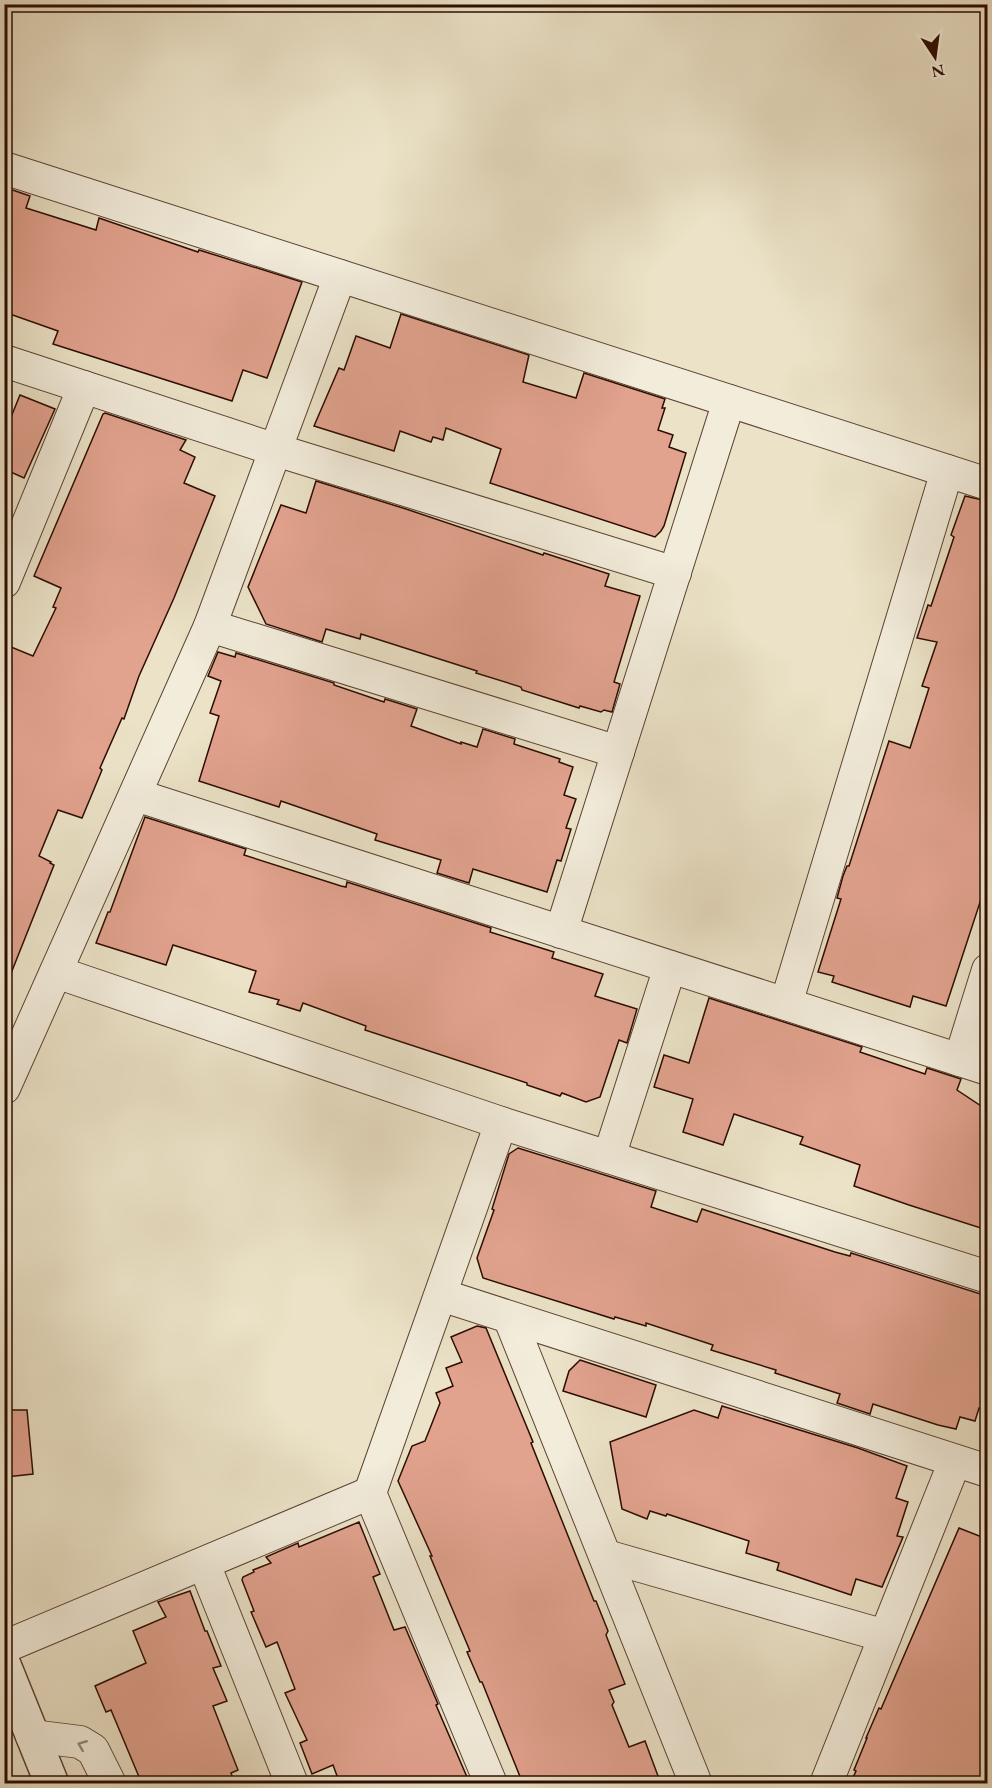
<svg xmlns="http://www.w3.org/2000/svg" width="992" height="1788" font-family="'EB Garamond',serif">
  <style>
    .building { fill: #e1a28e; stroke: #2d0c01; stroke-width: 1.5 }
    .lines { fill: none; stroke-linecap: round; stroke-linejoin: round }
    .minor-casing { stroke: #5c4232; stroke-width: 34 }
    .tertiary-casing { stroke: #5c4232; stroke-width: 36 }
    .minor { stroke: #f2ecdb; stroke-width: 32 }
    .tertiary { stroke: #f2ecdb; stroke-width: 33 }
    .oneway { stroke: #998779 }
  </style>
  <rect width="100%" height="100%" fill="#ebe2c7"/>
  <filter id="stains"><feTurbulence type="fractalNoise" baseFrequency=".00333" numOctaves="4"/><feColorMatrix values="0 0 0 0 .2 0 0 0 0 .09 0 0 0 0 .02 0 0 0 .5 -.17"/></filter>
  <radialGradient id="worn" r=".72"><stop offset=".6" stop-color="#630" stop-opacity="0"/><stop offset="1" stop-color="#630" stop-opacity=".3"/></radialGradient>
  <g class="building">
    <polygon points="4,187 30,196 26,208 96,230 99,218 198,252 199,250 302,282 267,378 243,370 232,401 53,344 58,331 4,312"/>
    <polygon points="401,314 529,355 523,382 576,398 584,373 665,399 662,408 665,408 658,430 673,435 669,447 686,453 664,526 661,531 655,537 490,483 501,449 446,428 443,440 433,437 431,442 400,431 394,451 314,426 339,368 344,370 356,336 390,348"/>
    <polygon points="20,395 55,409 24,478 4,469 4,414 11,417"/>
    <polygon points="105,413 186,440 180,450 195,457 184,483 215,496 174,598 139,676 124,719 122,718 100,768 102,770 82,818 58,810 39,856 51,862 50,863 54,865 6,986 4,986 4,644 33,656 56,608 53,607 61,588 34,576 103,414"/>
    <polygon points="316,481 406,509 543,555 544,553 609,574 605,586 640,596 614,682 620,684 612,712 604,710 601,712 580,706 579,708 522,690 521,687 476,673 477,671 361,634 360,639 326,629 322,642 266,624 248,587 281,505 306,513"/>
    <polygon points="965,496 987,501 987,881 946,1006 913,996 910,1007 832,982 834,976 818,972 841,899 837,898 843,876 847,866 849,866 889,741 910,748 929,688 922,686 937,642 917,638 928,605 931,606 954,537 951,535"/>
    <polygon points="218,652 235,657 236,653 334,683 334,685 384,702 385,699 417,709 411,726 461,744 461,742 477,747 483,729 515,739 514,744 560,759 559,762 573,767 564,795 576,799 566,828 571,829 561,861 557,860 547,892 473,869 469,883 437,873 441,860 375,840 377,834 281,801 279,807 199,781 219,716 210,713 221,681 208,676"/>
    <polygon points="145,817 246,849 244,855 341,886 346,887 347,882 491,928 490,932 554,952 552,958 603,974 595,996 637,1009 627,1043 619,1040 600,1097 586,1102 562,1093 560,1096 527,1085 527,1083 365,1030 366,1026 303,1003 300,1011 277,1004 279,1000 249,992 256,971 173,945 166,965 96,943 108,912 110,912"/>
    <polygon points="709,998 862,1047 860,1052 925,1074 927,1068 961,1079 957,1090 987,1110 987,1230 909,1205 854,1186 860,1165 800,1144 803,1137 734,1114 723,1145 683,1132 693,1099 654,1087 664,1055 689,1063"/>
    <polygon points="518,1148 656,1191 651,1207 697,1222 702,1209 835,1252 850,1256 851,1253 987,1296 987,1411 979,1408 975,1421 960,1417 956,1429 938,1425 873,1404 870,1414 837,1403 840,1394 775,1373 776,1370 711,1350 713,1345 646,1323 646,1326 615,1317 614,1319 483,1278 477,1258 494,1210 492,1209 509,1154"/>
    <polygon points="477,1326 486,1328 533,1442 531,1443 594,1601 596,1601 608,1631 606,1635 625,1684 609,1690 614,1702 612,1705 629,1747 645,1741 661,1784 523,1784 482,1682 480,1682 467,1652 470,1651 430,1556 432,1556 398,1481 412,1446 425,1441 440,1403 436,1393 453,1386 446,1368 462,1362 451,1337"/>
    <polygon points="580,1360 656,1385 646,1417 563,1391 569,1371"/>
    <polygon points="722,1406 858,1448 907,1466 896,1498 908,1502 897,1536 903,1537 882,1587 856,1579 851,1595 777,1570 779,1563 746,1553 749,1541 667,1514 666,1516 650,1511 647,1519 622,1509 610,1442 694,1410 718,1418"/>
    <polygon points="4,1410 27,1410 33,1474 6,1477"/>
    <polygon points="359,1522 380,1574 373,1577 394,1630 405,1627 438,1704 436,1705 470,1784 340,1784 333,1765 312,1774 300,1743 307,1740 285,1693 295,1689 277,1642 266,1647 251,1612 254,1611 242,1580 243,1577 254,1572 253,1570 271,1563 266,1557 298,1543 299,1547"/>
    <polygon points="959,1528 987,1539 987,1629 985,1642 987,1643 987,1784 850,1784 856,1771 854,1770 867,1738 866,1738 879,1708 881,1709"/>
    <polygon points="190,1591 205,1631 207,1631 221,1666 213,1668 227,1701 213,1706 238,1770 231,1773 235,1784 142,1784 111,1710 106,1712 95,1686 146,1663 133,1631 166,1617 158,1602"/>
  </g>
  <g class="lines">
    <defs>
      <g id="minor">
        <polyline points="4,168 988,484"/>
        <polyline points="4,361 276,450 675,573"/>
        <polyline points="4,582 84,387"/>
        <polyline points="210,626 618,752"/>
        <polyline points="136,795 988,1069"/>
        <polyline points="561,932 729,401"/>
        <polyline points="56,972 501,1123 988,1277"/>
        <polyline points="786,1004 947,471"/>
        <polyline points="960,1060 988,970"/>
        <polyline points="4,1088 210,626 340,276"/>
        <polyline points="609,1157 670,967"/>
        <polyline points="441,1295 988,1471"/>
        <polyline points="510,1319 696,1784"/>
        <polyline points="606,1556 885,1636"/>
        <polyline points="204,1564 292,1784"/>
        <polyline points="4,1647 370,1493"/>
        <polyline points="32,1736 80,1742 93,1750 110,1784"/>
        <polyline points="491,1784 370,1493 501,1123"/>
        <polyline points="826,1784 955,1461"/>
      </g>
      <polyline id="tertiary" points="4,1665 52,1784"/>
    </defs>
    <use href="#minor" class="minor-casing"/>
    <use href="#tertiary" class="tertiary-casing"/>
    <use href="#minor" class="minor"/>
    <use href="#tertiary" class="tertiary"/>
  </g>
  <defs><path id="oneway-chevron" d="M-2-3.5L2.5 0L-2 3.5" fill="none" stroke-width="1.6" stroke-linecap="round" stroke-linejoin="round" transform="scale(1.5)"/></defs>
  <use class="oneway" href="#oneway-chevron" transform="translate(82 1745) rotate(-158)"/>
  <rect width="992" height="1788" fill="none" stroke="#ebe2c7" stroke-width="24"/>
  <rect x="6" y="6" width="980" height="1776" fill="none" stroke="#2d0c01" stroke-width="3"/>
  <rect x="12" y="12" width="968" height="1764" fill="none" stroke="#2d0c01" stroke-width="1.5"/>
  <g transform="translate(935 57) rotate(167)" stroke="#f2ecdb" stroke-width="4.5" paint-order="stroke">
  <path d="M0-4.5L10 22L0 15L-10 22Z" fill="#2d0c01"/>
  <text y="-9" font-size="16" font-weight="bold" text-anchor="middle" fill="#2d0c01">N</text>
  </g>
  <rect width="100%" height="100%" filter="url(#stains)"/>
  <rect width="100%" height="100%" fill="url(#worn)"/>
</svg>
